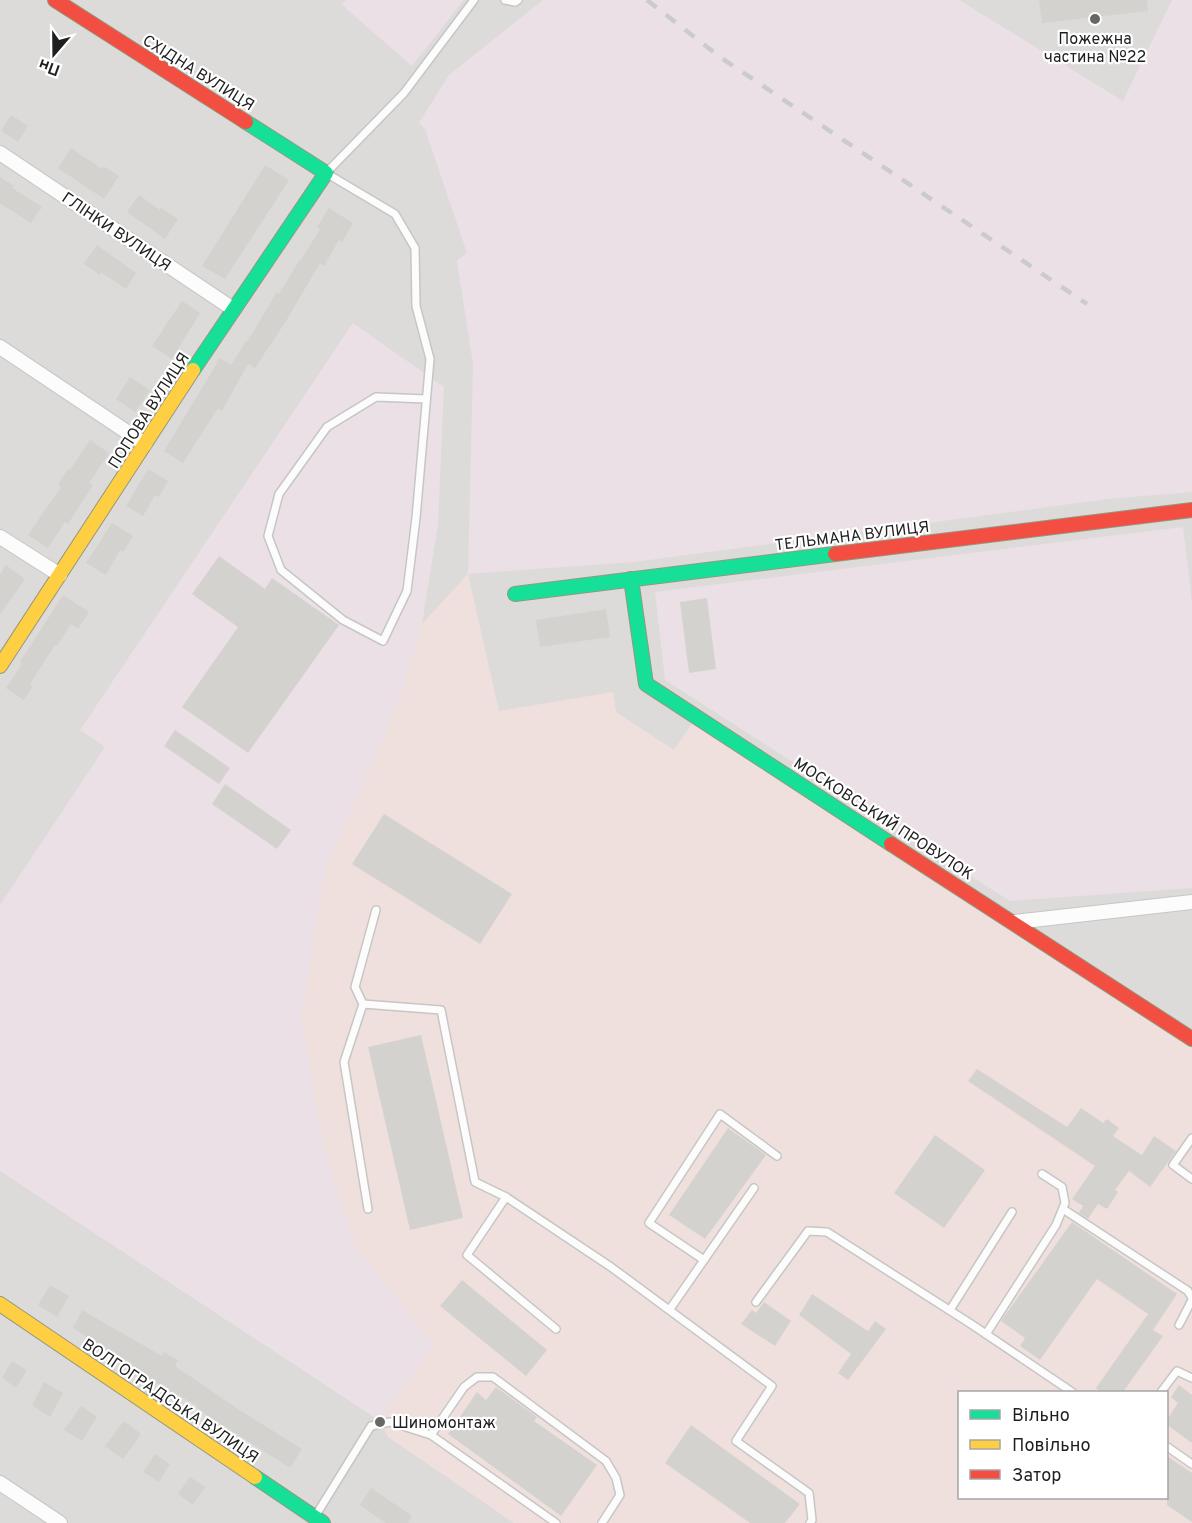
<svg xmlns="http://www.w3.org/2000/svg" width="1192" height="1523" font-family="Overpass,sans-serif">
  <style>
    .residential { fill: #dcdbd9; fill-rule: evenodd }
    .commercial { fill: #efe0dd; fill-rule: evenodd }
    .industrial { fill: #ebe0e6 }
    .building { fill: #d4d2cf }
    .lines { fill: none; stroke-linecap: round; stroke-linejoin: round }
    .lane-casing { stroke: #c6c6c4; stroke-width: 10 }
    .street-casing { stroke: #c6c6c4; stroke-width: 16 }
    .fast-casing { stroke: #94987f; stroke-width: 16 }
    .slow-casing { stroke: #94987f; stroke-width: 16 }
    .jam-casing { stroke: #94987f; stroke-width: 16 }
    .lane { stroke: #fcfcfc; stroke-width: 7 }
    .street { stroke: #fcfcfc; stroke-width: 14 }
    .fast { stroke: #16e098; stroke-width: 14 }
    .slow { stroke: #ffcf43; stroke-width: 14 }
    .jam { stroke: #f24e42; stroke-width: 14 }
    .rail { stroke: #cbcbca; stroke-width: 4.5; stroke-dasharray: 12 12; stroke-linecap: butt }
    .poi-dot { fill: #676765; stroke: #fff; stroke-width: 2 }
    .labels { text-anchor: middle; stroke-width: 4.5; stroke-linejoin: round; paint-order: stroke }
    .poi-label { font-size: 16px; fill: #1f1f1f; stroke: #fff }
    .street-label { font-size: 16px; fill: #1f1f1f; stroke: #fff }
  </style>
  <rect width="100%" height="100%" fill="#edece8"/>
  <path class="residential" d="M0,0H1192V1523H0ZM960,1392H1166V1498H960Z"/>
  <path class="commercial" d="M468,574L499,711L613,692L616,712L674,750L694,721L1192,1048V1523H514L388,1437L380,1421L433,1344L355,1246L324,1148L301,1021L320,896L327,865L397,707L422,624ZM960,1392H1166V1498H960Z"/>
  <g class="industrial">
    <polygon points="346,0 464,0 412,66 342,5"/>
    <polygon points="543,0 959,0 1123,101 1172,0 1192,0 1192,492 1108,499 634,562 468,574 473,364 457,261 467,253 425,129 419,123 449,75"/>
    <polygon points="353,323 444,387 438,524 422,624 397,707 327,865 320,896 301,1021 324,1148 355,1246 433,1344 380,1421 0,1171 0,905 105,747 80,730"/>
    <polygon points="1183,527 1192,602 1192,888 1010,901 665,680 655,592"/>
  </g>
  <g class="building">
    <polygon points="1039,0 1147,0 1148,11 1042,23"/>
    <polygon points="11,115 28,126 18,142 1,131"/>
    <polygon points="71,148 102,169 103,166 119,176 104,199 58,168"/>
    <polygon points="265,165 289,180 225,279 202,266"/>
    <polygon points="0,177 14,186 12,188 42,207 31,223 1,204 0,205"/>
    <polygon points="139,195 160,210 161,208 178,219 165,239 127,212"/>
    <polygon points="329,208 353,223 342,242 339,240 324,266 320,263 286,321 255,368 248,364 222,411 218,408 183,463 164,451 220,358 231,365 246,341 247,342 277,292 279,294 300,259 301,260 320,229 317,227"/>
    <polygon points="97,245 136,273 126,289 101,272 100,275 84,264"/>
    <polygon points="182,301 200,313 172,359 152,346"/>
    <polygon points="130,377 150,390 135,412 116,399"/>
    <polygon points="90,440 109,453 89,483 93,485 68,524 65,522 48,548 28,535 61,487 58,484 68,469 70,470"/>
    <polygon points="148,469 168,481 159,497 155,495 143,516 126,506"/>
    <polygon points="112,523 133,536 123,552 120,550 106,575 86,563"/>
    <polygon points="219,556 265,589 272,578 339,625 248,753 182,707 238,627 192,594"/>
    <polygon points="6,565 25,579 0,614 0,574"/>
    <polygon points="63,595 89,612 78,629 71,624 57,646 55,645 30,684 33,686 24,700 6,688 22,664 20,662"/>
    <polygon points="707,598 716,669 689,673 680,602"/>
    <polygon points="606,609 610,637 540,647 536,620"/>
    <polygon points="175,730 230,768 219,784 164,746"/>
    <polygon points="225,784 291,830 277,849 212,804"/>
    <polygon points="384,814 512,894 480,944 352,864"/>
    <polygon points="421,1035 463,1218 410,1230 368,1047"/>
    <polygon points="977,1069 1067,1127 1081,1108 1103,1123 1107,1119 1119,1128 1113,1136 1142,1155 1154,1136 1176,1151 1150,1187 1129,1171 1115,1190 1118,1192 1107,1209 1098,1204 1088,1219 1079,1213 1083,1206 1072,1199 1095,1166 968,1081"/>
    <polygon points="728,1128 766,1155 705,1239 669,1215"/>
    <polygon points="935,1135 985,1170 944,1228 894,1193"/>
    <polygon points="1072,1222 1177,1294 1153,1330 1163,1336 1123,1392 1101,1392 1096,1388 1148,1314 1097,1279 1040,1360 1020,1346 1025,1338 1001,1321"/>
    <polygon points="462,1280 547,1350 526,1376 440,1306"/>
    <polygon points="50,1285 69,1296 57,1317 38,1305"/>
    <polygon points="812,1294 868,1331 875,1321 886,1329 848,1380 838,1373 851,1354 799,1315"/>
    <polygon points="764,1302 791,1321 775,1346 741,1324 752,1310 756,1313"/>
    <polygon points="82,1310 162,1356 164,1352 178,1360 175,1366 235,1407 302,1449 290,1468 213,1419 197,1408 198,1406 148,1379 149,1377 115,1357 116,1355 73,1328"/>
    <polygon points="12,1361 27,1370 16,1388 2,1378"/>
    <polygon points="44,1382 63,1393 50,1417 32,1405"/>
    <polygon points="1179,1385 1192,1395 1192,1443 1167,1425 1167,1420 1178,1403 1171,1397"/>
    <polygon points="496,1387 537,1417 534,1421 597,1465 561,1516 448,1434 477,1392 486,1400"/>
    <polygon points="81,1406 97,1417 82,1441 64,1430"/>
    <polygon points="124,1421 141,1434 123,1459 105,1446"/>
    <polygon points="691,1425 800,1504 785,1523 750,1523 665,1463"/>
    <polygon points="155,1454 170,1464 159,1482 143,1472"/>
    <polygon points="1167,1456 1192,1473 1192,1522 1167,1505"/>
    <polygon points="190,1477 205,1487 193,1505 178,1494"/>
    <polygon points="371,1488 412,1516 408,1523 386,1523 360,1505"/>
  </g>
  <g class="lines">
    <defs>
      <g id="lane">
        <polyline points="505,0 515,2 518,0"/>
        <polyline points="426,399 376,397 327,427 279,494 268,536 281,570 343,620 383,641 407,591 416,518 430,359 416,306 415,248 395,214 326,173 404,93 474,0"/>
        <polyline points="376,910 355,987 363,1004 441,1010 475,1182 506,1197"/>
        <polyline points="363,1004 344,1062 368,1209"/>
        <polyline points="1192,1138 1173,1165 1192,1179"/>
        <polyline points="1063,1209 1188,1291 1192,1298"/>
        <polyline points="704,1260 649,1223 720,1114 777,1156"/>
        <polyline points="756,1302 808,1231 827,1232 971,1324 1072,1392"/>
        <polyline points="670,1309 754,1188"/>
        <polyline points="950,1310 1012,1212"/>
        <polyline points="1179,1325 1192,1300"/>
        <polyline points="556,1329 467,1255 506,1197 611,1267 772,1386 736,1441 809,1493 812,1520 810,1523"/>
        <polyline points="986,1334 1056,1225 1065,1203 1062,1187 1042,1174"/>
        <polyline points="1161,1392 1177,1371 1192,1378"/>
        <polyline points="431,1435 464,1387 477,1377 493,1377 606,1461 616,1478 620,1495 602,1523"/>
        <polyline points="1166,1446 1192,1464"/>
        <polyline points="316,1515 371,1426 390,1422 431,1435 556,1523"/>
      </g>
      <g id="street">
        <polyline points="0,153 233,309"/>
        <polyline points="0,347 145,444"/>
        <polyline points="0,537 60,575"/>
        <polyline points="1015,922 1192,902"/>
        <polyline points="0,1483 60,1523"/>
      </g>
      <g id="fast">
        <polyline points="193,370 326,173 246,122"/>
        <polyline points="631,579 646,684 891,844"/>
        <polyline points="515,594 835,554"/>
        <polyline points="255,1477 323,1523"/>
      </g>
      <g id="slow">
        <polyline points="0,666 193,370"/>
        <polyline points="0,1304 255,1477"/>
      </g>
      <g id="jam">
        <polyline points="55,0 246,122"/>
        <polyline points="835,554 1192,510"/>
        <polyline points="891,844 1192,1039"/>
      </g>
    </defs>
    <use href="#lane" class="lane-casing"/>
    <use href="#street" class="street-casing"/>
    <use href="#fast" class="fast-casing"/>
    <use href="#slow" class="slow-casing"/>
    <use href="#jam" class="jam-casing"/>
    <use href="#lane" class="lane"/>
    <use href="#street" class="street"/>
    <use href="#fast" class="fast"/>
    <use href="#slow" class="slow"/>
    <use href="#jam" class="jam"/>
    <polyline class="rail" points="647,0 720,57 1087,304"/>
  </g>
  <g class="poi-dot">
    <circle cx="1095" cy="19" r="6"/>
    <circle cx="380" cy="1422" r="6"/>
  </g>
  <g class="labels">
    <g class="poi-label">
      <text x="1095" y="44">Пожежна<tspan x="1095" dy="18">частина №22</tspan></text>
      <text x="392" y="1428" text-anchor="start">Шиномонтаж</text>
    </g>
    <g class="street-label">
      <text transform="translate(199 72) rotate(32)" y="6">СХІДНА ВУЛИЦЯ</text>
      <text transform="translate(117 231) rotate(34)" y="6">ГЛІНКИ ВУЛИЦЯ</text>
      <text transform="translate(148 410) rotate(-57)" y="6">ПОПОВА ВУЛИЦЯ</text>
      <text transform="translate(852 535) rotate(-7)" y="6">ТЕЛЬМАНА ВУЛИЦЯ</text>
      <text transform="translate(884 818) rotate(33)" y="6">МОСКОВСЬКИЙ ПРОВУЛОК</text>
      <text transform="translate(171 1400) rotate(34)" y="6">ВОЛГОГРАДСЬКА ВУЛИЦЯ</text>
    </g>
  </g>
  <rect x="958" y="1391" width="210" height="108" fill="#ffffff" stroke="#a5a5a5" stroke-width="1.5"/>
  <rect x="970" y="1410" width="30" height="9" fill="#16e098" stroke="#a5a5a5" stroke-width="1.5"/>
  <text x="1012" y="1421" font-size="18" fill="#1f1f1f">Вільно</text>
  <rect x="970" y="1440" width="30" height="9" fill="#ffcf43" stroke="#a5a5a5" stroke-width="1.5"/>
  <text x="1012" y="1451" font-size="18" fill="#1f1f1f">Повільно</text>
  <rect x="970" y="1470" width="30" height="9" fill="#f24e42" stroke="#a5a5a5" stroke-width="1.5"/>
  <text x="1012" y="1481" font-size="18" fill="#1f1f1f">Затор</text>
  <g transform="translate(54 54) rotate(200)" stroke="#ffffff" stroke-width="4.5" paint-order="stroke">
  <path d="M0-4.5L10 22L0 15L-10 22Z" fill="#1f1f1f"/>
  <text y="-9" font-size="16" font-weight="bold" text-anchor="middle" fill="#1f1f1f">Пн</text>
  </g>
</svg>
